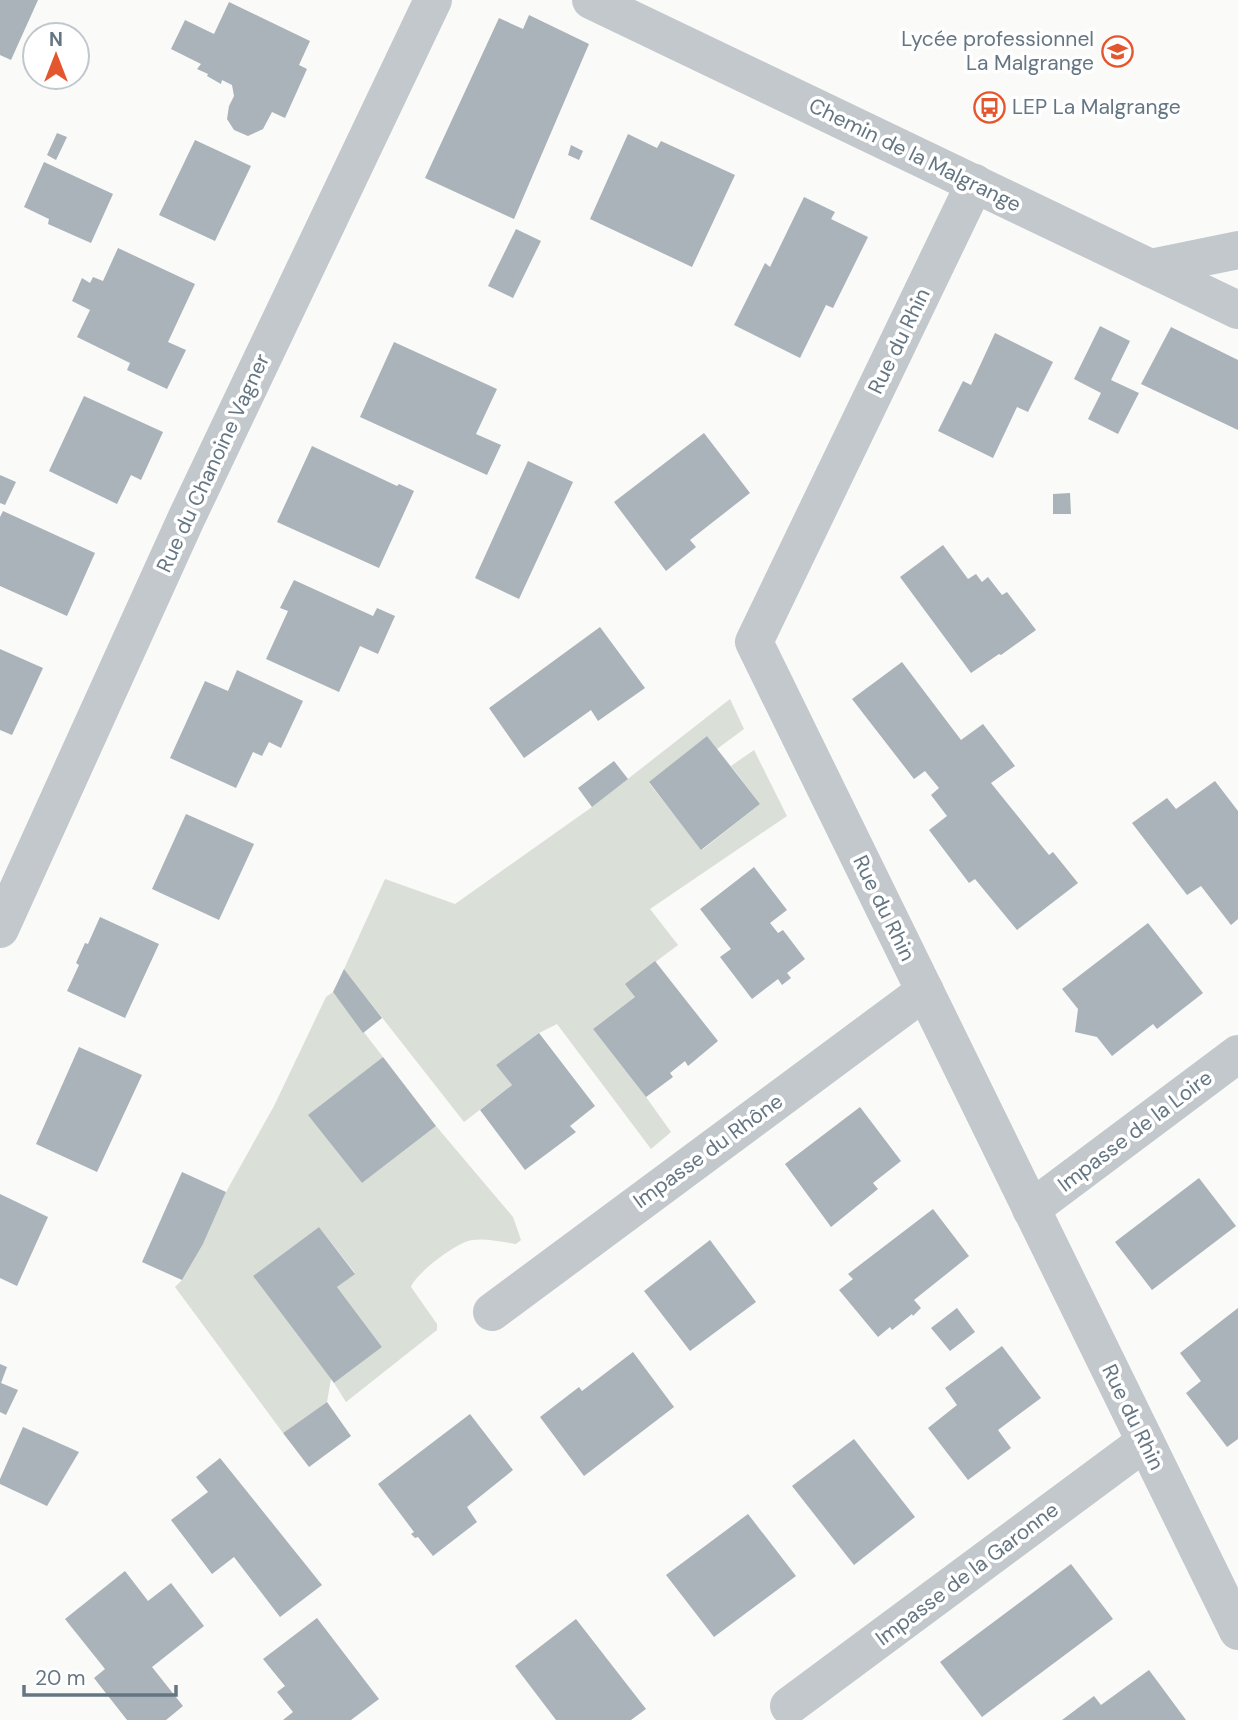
<svg xmlns="http://www.w3.org/2000/svg" width="1238" height="1720" font-family="'DM Sans',sans-serif">
  <style>
    .green { fill: #dadfd7 }
    .building { fill: #aab3b9 }
    .lines { fill: none; stroke-linecap: round; stroke-linejoin: round }
    .minor { stroke: #c3c8cc; stroke-width: 38 }
    .labels { text-anchor: middle; stroke-width: 7; stroke-linejoin: round; paint-order: stroke }
    .poi-label { font-size: 21px; fill: #657683; stroke: #fff; text-anchor: end }
    .street-label { font-size: 21px; fill: #657683; stroke: #fff }
  </style>
  <rect width="100%" height="100%" fill="#fafaf8"/>
  <g class="green">
    <polygon points="730,699 744,729 717,749 707,736 649,783 702,850 760,804 731,766 754,750 787,816 650,909 678,945 626,984 635,997 593,1029 646,1097 671,1132 651,1149 557,1024 539,1033 496,1065 512,1085 464,1122 344,969 385,879 455,904 592,807"/>
    <path d="M333,992L383,1057L309,1115L362,1183L436,1126L513,1217L521,1240L516,1244C502,1242 486,1238 472,1240C457,1242 416,1273 411,1287L437,1324V1330L346,1402L334,1383L382,1347L337,1287L355,1273L319,1227L253,1276L331,1379L327,1402L283,1433L175,1287L182,1280L203,1244L226,1192L274,1106L326,997Z"/>
  </g>
  <g class="building">
    <polygon points="0,0 38,0 11,60 0,55"/>
    <polygon points="229,2 310,41 299,65 307,69 285,118 272,112 263,129 248,136 234,130 227,119 229,106 234,96 232,85 222,80 221,84 207,76 208,74 197,69 201,64 171,49 185,20 214,34"/>
    <polygon points="529,15 589,44 514,219 425,178 499,18 523,29"/>
    <polygon points="57,133 67,137 56,160 47,155"/>
    <polygon points="628,134 657,148 661,141 735,175 692,267 590,219"/>
    <polygon points="195,140 251,166 215,241 159,215"/>
    <polygon points="571,145 583,151 579,160 568,155"/>
    <polygon points="44,162 113,194 91,243 48,224 49,219 24,207"/>
    <polygon points="804,197 835,212 831,219 868,237 833,308 826,305 800,358 734,325 765,263 770,267"/>
    <polygon points="516,229 541,241 513,298 488,286"/>
    <polygon points="118,248 195,284 168,342 186,350 167,389 127,370 130,363 77,337 90,310 72,301 82,278 90,283 93,277 103,281"/>
    <polygon points="1100,326 1130,341 1111,380 1139,393 1118,434 1088,419 1101,393 1074,379"/>
    <polygon points="1171,327 1238,360 1238,430 1141,384"/>
    <polygon points="995,333 1053,362 1028,412 1017,407 993,458 938,431 963,381 971,385"/>
    <polygon points="394,342 497,389 476,434 501,445 487,475 360,417"/>
    <polygon points="84,396 163,432 141,480 131,475 117,504 49,471"/>
    <polygon points="704,433 750,493 690,540 696,547 666,571 614,502"/>
    <polygon points="312,446 397,486 399,484 414,491 379,568 277,522"/>
    <polygon points="528,461 573,482 519,599 475,578"/>
    <polygon points="0,475 16,482 5,505 0,503"/>
    <polygon points="1070,493 1071,514 1053,514 1053,494"/>
    <polygon points="3,511 95,553 67,616 0,586 0,517"/>
    <polygon points="943,545 968,579 976,574 982,582 988,577 1002,595 1007,592 1036,630 1001,655 999,654 971,673 900,577"/>
    <polygon points="294,580 373,616 377,608 395,616 378,654 360,646 339,692 266,659 288,611 280,608"/>
    <polygon points="600,627 645,688 598,721 591,710 524,758 489,708"/>
    <polygon points="0,649 43,668 12,735 0,730"/>
    <polygon points="902,662 961,740 983,724 1015,766 991,783 1049,855 1053,852 1078,883 1017,930 975,879 969,883 929,830 947,816 931,795 939,788 925,771 914,779 852,699"/>
    <polygon points="237,670 303,701 281,748 269,742 262,756 253,752 236,788 170,758 205,681 228,691"/>
    <polygon points="707,736 760,804 701,850 649,782"/>
    <polygon points="614,761 628,779 592,807 578,788"/>
    <polygon points="1215,781 1238,811 1238,919 1231,925 1201,886 1187,895 1132,823 1167,798 1176,809"/>
    <polygon points="186,814 254,844 219,920 152,889"/>
    <polygon points="754,867 787,910 770,923 778,933 783,930 805,959 787,973 791,978 782,985 778,979 752,999 720,957 731,949 700,909"/>
    <polygon points="100,917 159,944 125,1018 67,991 79,965 76,963 85,943 88,944"/>
    <polygon points="1148,923 1203,993 1157,1029 1153,1024 1112,1056 1097,1037 1075,1032 1078,1009 1062,989"/>
    <polygon points="655,961 718,1041 688,1066 685,1061 670,1073 673,1077 646,1097 593,1029 635,997 625,984"/>
    <polygon points="344,969 382,1018 363,1033 333,992"/>
    <polygon points="539,1033 595,1106 570,1126 576,1132 525,1170 480,1110 512,1085 496,1065"/>
    <polygon points="79,1047 142,1075 97,1172 36,1144"/>
    <polygon points="383,1057 436,1126 362,1183 308,1115"/>
    <polygon points="860,1107 901,1161 873,1183 878,1189 831,1227 785,1164"/>
    <polygon points="182,1172 226,1192 203,1244 182,1280 142,1262"/>
    <polygon points="1199,1178 1236,1226 1152,1290 1115,1242"/>
    <polygon points="0,1194 48,1217 17,1286 0,1278"/>
    <polygon points="933,1209 969,1256 914,1300 921,1308 913,1316 912,1314 892,1330 890,1327 878,1337 839,1290 853,1279 848,1274"/>
    <polygon points="319,1227 355,1274 337,1287 382,1347 334,1383 253,1276"/>
    <polygon points="710,1240 756,1302 690,1351 644,1291"/>
    <polygon points="957,1308 975,1332 950,1351 931,1328"/>
    <polygon points="1238,1308 1238,1439 1227,1447 1186,1393 1201,1381 1180,1353"/>
    <polygon points="1002,1346 1041,1398 998,1430 1011,1448 968,1480 928,1428 957,1405 945,1388"/>
    <polygon points="633,1352 674,1407 584,1476 540,1417 579,1387 582,1391"/>
    <polygon points="0,1364 7,1367 1,1383 18,1390 6,1415 0,1412"/>
    <polygon points="327,1402 351,1436 309,1467 283,1433"/>
    <polygon points="470,1414 513,1470 467,1507 477,1522 433,1556 418,1537 415,1538 411,1534 414,1532 378,1484"/>
    <polygon points="23,1427 79,1452 47,1506 0,1484 0,1479"/>
    <polygon points="854,1439 915,1517 854,1565 792,1486"/>
    <polygon points="220,1458 322,1585 280,1617 234,1557 212,1574 171,1520 208,1492 196,1477"/>
    <polygon points="748,1514 796,1576 714,1637 666,1575"/>
    <polygon points="1071,1564 1113,1619 982,1717 940,1662"/>
    <polygon points="125,1571 148,1601 171,1583 204,1626 152,1667 183,1706 166,1720 127,1720 94,1678 105,1669 65,1619"/>
    <polygon points="317,1618 379,1699 351,1720 283,1720 293,1712 277,1692 285,1686 263,1659"/>
    <polygon points="576,1619 646,1709 631,1720 556,1720 515,1666"/>
    <polygon points="1149,1670 1186,1720 1062,1720 1094,1696 1101,1705"/>
  </g>
  <g class="lines">
    <g class="minor">
      <polyline points="591,0 1238,310"/>
      <polyline points="975,183 754,642 1238,1631"/>
      <polyline points="1150,268 1238,250"/>
      <polyline points="0,929 186,519 433,0"/>
      <polyline points="1031,1209 1238,1054"/>
      <polyline points="492,1312 925,991"/>
      <polyline points="789,1706 1145,1442"/>
    </g>
  </g>
  <defs>
    <symbol id="school-ring" viewBox="-11 -11 22 22"><circle r="9.5" fill="#fff" stroke="#e4572e" stroke-width="1.5"/><path d="M0-5L7-2L0 1L-7-2ZM-4 1L0 2.5L4 1V4Q0 6-4 4Z" fill="#e4572e"/></symbol>
    <symbol id="bus-ring" viewBox="-11 -11 22 22"><circle r="9.5" fill="#fff" stroke="#e4572e" stroke-width="1.5"/><path d="M-5-6H5V4H4V6H2V4H-2V6H-4V4H-5ZM-3.5-4V0h7V-4ZM-3.5 1.2v1.5H-2V1.2ZM2 1.2v1.5H3.5V1.2Z" fill="#e4572e"/></symbol>
  </defs>
  <g fill-rule="evenodd">
    <use href="#school-ring" x="1100" y="34" width="35" height="35"/>
    <use href="#bus-ring" x="972" y="90" width="35" height="35"/>
  </g>
  <g class="labels">
    <g class="poi-label">
      <text x="1094" y="46">Lycée professionnel<tspan x="1094" dy="24">La Malgrange</tspan></text>
      <text x="1012" y="114" text-anchor="start">LEP La Malgrange</text>
    </g>
    <g class="street-label">
      <text transform="translate(915 155) rotate(26)" y="7">Chemin de la Malgrange</text>
      <text transform="translate(899 341) rotate(-64)" y="7">Rue du Rhin</text>
      <text transform="translate(213 463) rotate(-65)" y="7">Rue du Chanoine Vagner</text>
      <text transform="translate(884 908) rotate(64)" y="7">Rue du Rhin</text>
      <text transform="translate(1135 1131) rotate(-37)" y="7">Impasse de la Loire</text>
      <text transform="translate(708 1151) rotate(-36)" y="7">Impasse du Rhône</text>
      <text transform="translate(1133 1417) rotate(64)" y="7">Rue du Rhin</text>
      <text transform="translate(967 1574) rotate(-37)" y="7">Impasse de la Garonne</text>
    </g>
  </g>
  <g transform="translate(56 56)"><circle r="33" fill="#ffffff" stroke="#c1c8cd" stroke-width="2"/>
  <path d="M0-5L12 26L0 18L-12 26Z" fill="#e4572e"/>
  <text y="-10" font-size="19" font-weight="bold" text-anchor="middle" fill="#657683">N</text>
  </g>
  <path d="M24 1685v10h152v-10" fill="none" stroke="#657683" stroke-width="3.5"/>
  <text x="35" y="1685" font-size="21" fill="#657683" stroke="#ffffff" stroke-width="5" paint-order="stroke">20 m</text>
</svg>
